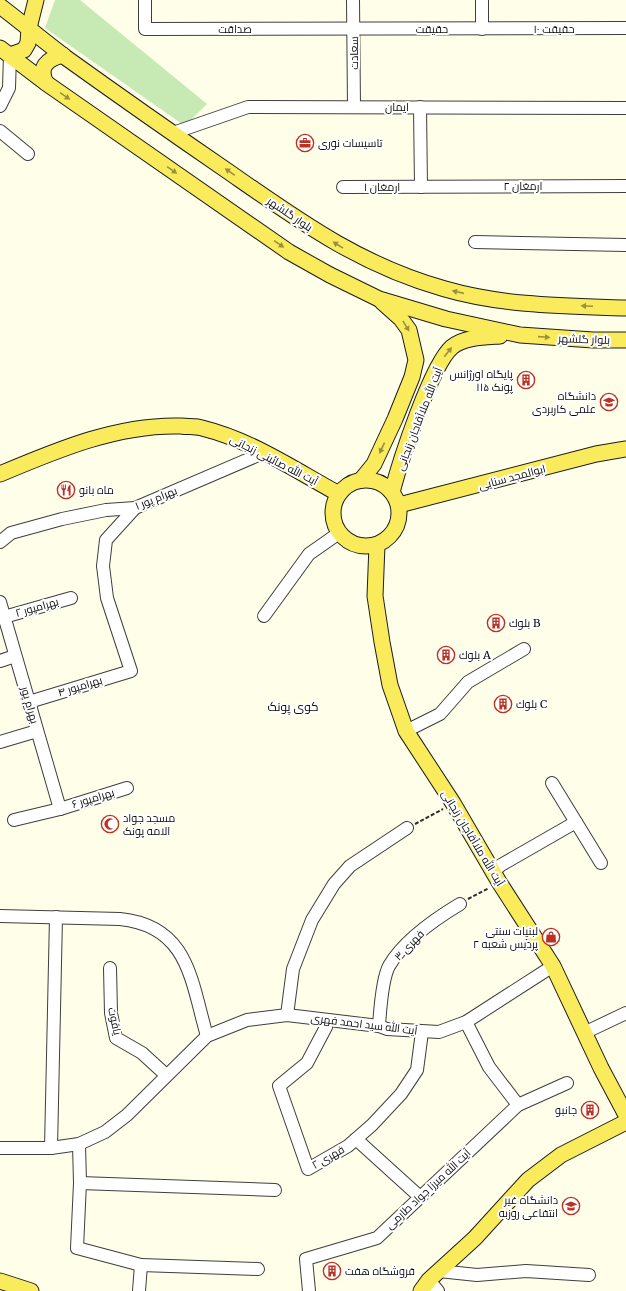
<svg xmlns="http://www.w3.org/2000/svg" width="626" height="1291" font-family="Merriweather,Cairo,serif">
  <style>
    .grass { fill: #c7e9b3 }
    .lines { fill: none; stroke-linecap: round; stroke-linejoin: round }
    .minor-casing { stroke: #3e3e3e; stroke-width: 14 }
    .major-casing { stroke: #1c1c1c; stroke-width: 17 }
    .path { stroke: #2d2d2d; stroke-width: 2; stroke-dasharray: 4 2; stroke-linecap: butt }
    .minor { stroke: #fff; stroke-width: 12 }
    .major { stroke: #faeb5d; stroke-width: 15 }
    .oneway { fill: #9a913c }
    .labels { text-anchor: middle; stroke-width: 4; stroke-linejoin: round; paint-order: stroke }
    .street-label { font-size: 11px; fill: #0b0b0b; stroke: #fff }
    .poi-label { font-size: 11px; fill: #0b0b0b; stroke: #fff; text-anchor: start }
    .neighbourhood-label { font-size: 12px; fill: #0b0b0b; stroke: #fff }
  </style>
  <rect width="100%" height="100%" fill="#fffee8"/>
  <polygon class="grass" points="55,0 80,0 207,104 185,126 45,28"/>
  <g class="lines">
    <defs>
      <g id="minor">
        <polyline points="145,0 145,29 626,28"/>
        <polyline points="353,0 354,107"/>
        <polyline points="482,0 482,29"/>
        <polyline points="0,106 9,88 10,55"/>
        <polyline points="420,107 421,187"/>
        <polyline points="0,131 28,154"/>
        <polyline points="173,133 248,107 626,108"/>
        <polyline points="343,187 626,186"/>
        <polyline points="475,242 626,245"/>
        <polyline points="0,542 11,533 62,519 106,510 135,508 263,453"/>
        <polyline points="0,602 60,809"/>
        <polyline points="264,616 309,554 339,533"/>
        <polyline points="4,617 71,598"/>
        <polyline points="0,661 15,656"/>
        <polyline points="29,702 131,671 107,598 103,566 106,540 135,508"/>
        <polyline points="406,731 440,714 468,682 524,649"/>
        <polyline points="0,742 37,731"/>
        <polyline points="552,783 601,863"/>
        <polyline points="14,820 60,809 127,788"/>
        <polyline points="493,872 501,865 576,822"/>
        <path d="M0,916L120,919C189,926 191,981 207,1036"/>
        <polyline points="110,968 111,1013 116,1038 142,1053 166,1075"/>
        <polyline points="287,1015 293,969 312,920 334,884 350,866 407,828"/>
        <polyline points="466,1022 489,1067 518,1105"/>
        <path d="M379,1026C380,1011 382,979 389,966C404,940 435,919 460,904"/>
        <polyline points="326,1027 307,1063 279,1086 308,1169 348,1146 372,1125 401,1094 417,1070 422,1032"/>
        <polyline points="584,1033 626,1013"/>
        <polyline points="356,1139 420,1197"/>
        <polyline points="79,1144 80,1183 77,1248 141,1265"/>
        <polyline points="0,1148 51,1148 79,1144 105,1132 127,1115 207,1036 247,1020 287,1015 379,1026 387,1029 439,1032 466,1022 553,966"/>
        <polyline points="51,1148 56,917"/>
        <polyline points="80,1183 275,1190"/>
        <polyline points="439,1271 477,1275 526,1271 589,1275"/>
        <polyline points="429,1280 438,1291"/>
        <polyline points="139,1291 141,1265 258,1269"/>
        <polyline points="309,1291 306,1259 377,1238 518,1105 567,1083"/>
      </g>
      <g id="major">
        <path d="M0,6C22,23 43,40 65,57C118,95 172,133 226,170C298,220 359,265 445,289C504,306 565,306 626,308"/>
        <polyline points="0,48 46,83 289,252 330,275 379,299 446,319 520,335 593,340 626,340"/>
        <polyline points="10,55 24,50 28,43 29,28 36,0"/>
        <path d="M46,83C38,67 47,59 63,55"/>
        <path d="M0,474C57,450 118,424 181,426C188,427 196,426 202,428C251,440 295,470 339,494"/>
        <circle cx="366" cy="513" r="33"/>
        <polyline points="361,480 374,464 395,419 412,377 416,360 409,330 401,319 382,302"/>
        <path d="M392,492C400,462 431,365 452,347C464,337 485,337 500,336"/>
        <polyline points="399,505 596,454 626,449"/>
        <polyline points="377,545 375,596 382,642 390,685 406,731 453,803 499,882 553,966 601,1068 626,1115"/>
        <polyline points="0,1281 31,1291"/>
        <polyline points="421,1291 429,1280 475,1238 528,1180 561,1155 626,1122"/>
      </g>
    </defs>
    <use href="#minor" class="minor-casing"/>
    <use href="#major" class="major-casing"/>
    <g class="path">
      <polyline points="415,824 443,809"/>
      <polyline points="468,899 489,888"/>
    </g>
    <use href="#minor" class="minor"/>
    <use href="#major" class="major"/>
  </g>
  <defs><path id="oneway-solid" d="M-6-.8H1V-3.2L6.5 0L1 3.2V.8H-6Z"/></defs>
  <g class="oneway">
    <use href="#oneway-solid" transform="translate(65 96) rotate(35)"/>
    <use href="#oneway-solid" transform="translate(172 170) rotate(35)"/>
    <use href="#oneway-solid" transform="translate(230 172) rotate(-145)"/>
    <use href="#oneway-solid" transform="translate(279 244) rotate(35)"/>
    <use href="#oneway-solid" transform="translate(338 245) rotate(-148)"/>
    <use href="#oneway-solid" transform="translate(458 292) rotate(-167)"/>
    <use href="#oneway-solid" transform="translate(587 306) rotate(-178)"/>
    <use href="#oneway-solid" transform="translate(406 326) rotate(59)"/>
    <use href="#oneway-solid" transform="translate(544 337) rotate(4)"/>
    <use href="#oneway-solid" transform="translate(448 352) rotate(-52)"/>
    <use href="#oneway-solid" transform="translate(382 448) rotate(115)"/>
  </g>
  <defs>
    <symbol id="office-ring" viewBox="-11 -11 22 22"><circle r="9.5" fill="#fff" stroke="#bb3223" stroke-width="1.5"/><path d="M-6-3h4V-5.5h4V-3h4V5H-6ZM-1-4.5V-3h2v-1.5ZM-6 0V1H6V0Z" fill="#bb3223"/></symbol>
    <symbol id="building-ring" viewBox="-11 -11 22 22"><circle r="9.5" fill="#fff" stroke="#bb3223" stroke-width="1.5"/><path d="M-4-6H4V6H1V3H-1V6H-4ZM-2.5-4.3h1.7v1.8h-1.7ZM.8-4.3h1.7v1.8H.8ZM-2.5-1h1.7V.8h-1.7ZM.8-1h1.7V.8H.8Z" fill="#bb3223"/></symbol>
    <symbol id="university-ring" viewBox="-11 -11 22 22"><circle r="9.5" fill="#fff" stroke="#bb3223" stroke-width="1.5"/><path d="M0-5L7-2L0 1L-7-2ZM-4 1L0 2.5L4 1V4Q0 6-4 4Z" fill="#bb3223"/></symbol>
    <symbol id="restaurant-ring" viewBox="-11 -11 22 22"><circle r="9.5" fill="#fff" stroke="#bb3223" stroke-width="1.5"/><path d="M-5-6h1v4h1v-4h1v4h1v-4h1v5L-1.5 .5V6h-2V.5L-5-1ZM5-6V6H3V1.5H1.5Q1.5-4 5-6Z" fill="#bb3223"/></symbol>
    <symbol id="mosque-ring" viewBox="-11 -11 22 22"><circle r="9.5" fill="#fff" stroke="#bb3223" stroke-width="1.5"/><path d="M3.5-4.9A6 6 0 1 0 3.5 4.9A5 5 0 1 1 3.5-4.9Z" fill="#bb3223"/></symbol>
    <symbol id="shop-ring" viewBox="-11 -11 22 22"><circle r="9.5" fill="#fff" stroke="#bb3223" stroke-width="1.5"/><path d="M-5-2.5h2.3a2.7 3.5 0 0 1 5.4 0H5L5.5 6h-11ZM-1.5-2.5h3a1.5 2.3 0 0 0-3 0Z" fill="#bb3223"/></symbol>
  </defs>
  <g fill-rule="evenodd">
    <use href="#office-ring" x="295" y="133" width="20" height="20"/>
    <use href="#building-ring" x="516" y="370" width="20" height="20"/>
    <use href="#university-ring" x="599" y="392" width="20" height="20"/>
    <use href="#restaurant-ring" x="56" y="480" width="20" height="20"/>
    <use href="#building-ring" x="486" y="613" width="20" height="20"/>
    <use href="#building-ring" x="436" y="645" width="20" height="20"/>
    <use href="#building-ring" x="493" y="694" width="20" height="20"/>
    <use href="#mosque-ring" x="100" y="814" width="20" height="20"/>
    <use href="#shop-ring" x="541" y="927" width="20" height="20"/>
    <use href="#building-ring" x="580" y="1100" width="20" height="20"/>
    <use href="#university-ring" x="561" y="1196" width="20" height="20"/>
    <use href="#building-ring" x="322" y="1261" width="20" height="20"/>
  </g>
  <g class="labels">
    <g class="street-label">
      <text x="235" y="33">صداقت</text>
      <text x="432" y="33">حقیقت</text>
      <text x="554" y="33">حقیقت ۱۰</text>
      <text transform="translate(354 53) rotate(-90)" y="4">سعادت</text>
      <text x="397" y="111">ایمان</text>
      <text x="523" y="190">ارمغان ۲</text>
      <text x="382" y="191">ارمغان ۱</text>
      <text transform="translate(290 214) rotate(34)" y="4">بلوار گلشهر</text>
      <text transform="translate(584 339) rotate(2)" y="4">بلوار گلشهر</text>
      <text transform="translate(419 419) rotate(-69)" y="4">آیت الله ملاآقاجان زنجانی</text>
      <text transform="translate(274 460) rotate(27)" y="4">آیت الله صائینی زنجانی</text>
      <text transform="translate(512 477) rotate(-15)" y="4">ابوالمجد سنایی</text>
      <text transform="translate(156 498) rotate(-22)" y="4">بهرام پور ۱</text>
      <text transform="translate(37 607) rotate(-16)" y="4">بهرامپور ۲</text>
      <text transform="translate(80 686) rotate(-17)" y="4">بهرامپور ۴</text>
      <text transform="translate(30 705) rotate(74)" y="4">بهرام پور</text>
      <text transform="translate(93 798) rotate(-17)" y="4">بهرامپور ۶</text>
      <text transform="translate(473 838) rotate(59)" y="4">آیت الله ملاآقاجان زنجانی</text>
      <text transform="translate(409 945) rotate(-46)" y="4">فهری ۳</text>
      <text transform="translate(115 1021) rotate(77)" y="4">یاقوت</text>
      <text transform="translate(364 1024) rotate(7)" y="4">آیت الله سید احمد فهری</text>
      <text transform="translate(328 1157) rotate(-30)" y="4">فهری ۲</text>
      <text transform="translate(428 1189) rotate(-43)" y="4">آیت الله میرزا جواد طارمی</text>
    </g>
    <g class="poi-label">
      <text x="318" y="147">تاسیسات نوری</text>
      <text x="513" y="378" text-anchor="end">پایگاه اورژانس<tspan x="513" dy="13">۱۱۵ پونک</tspan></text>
      <text x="596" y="400" text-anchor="end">دانشگاه<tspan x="596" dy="13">علمی کاربردی</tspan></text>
      <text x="79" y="494">ماه بانو</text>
      <text x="509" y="627">بلوك B</text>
      <text x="459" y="659">بلوك A</text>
      <text x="516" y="708">بلوك C</text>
      <text x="123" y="822">مسجد جواد<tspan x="123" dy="13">الامه پونک</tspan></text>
      <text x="538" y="935" text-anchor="end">لبنیات سنتی<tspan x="538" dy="13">پردیس شعبه ۲</tspan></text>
      <text x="577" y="1114" text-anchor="end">جانبو</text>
      <text x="558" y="1204" text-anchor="end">دانشگاه غیر<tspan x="558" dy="13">انتفاعی روزبه</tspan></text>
      <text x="345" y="1275">فروشگاه هفت</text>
    </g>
    <g class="neighbourhood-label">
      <text x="293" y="711">کوی پونک</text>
    </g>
  </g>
</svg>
